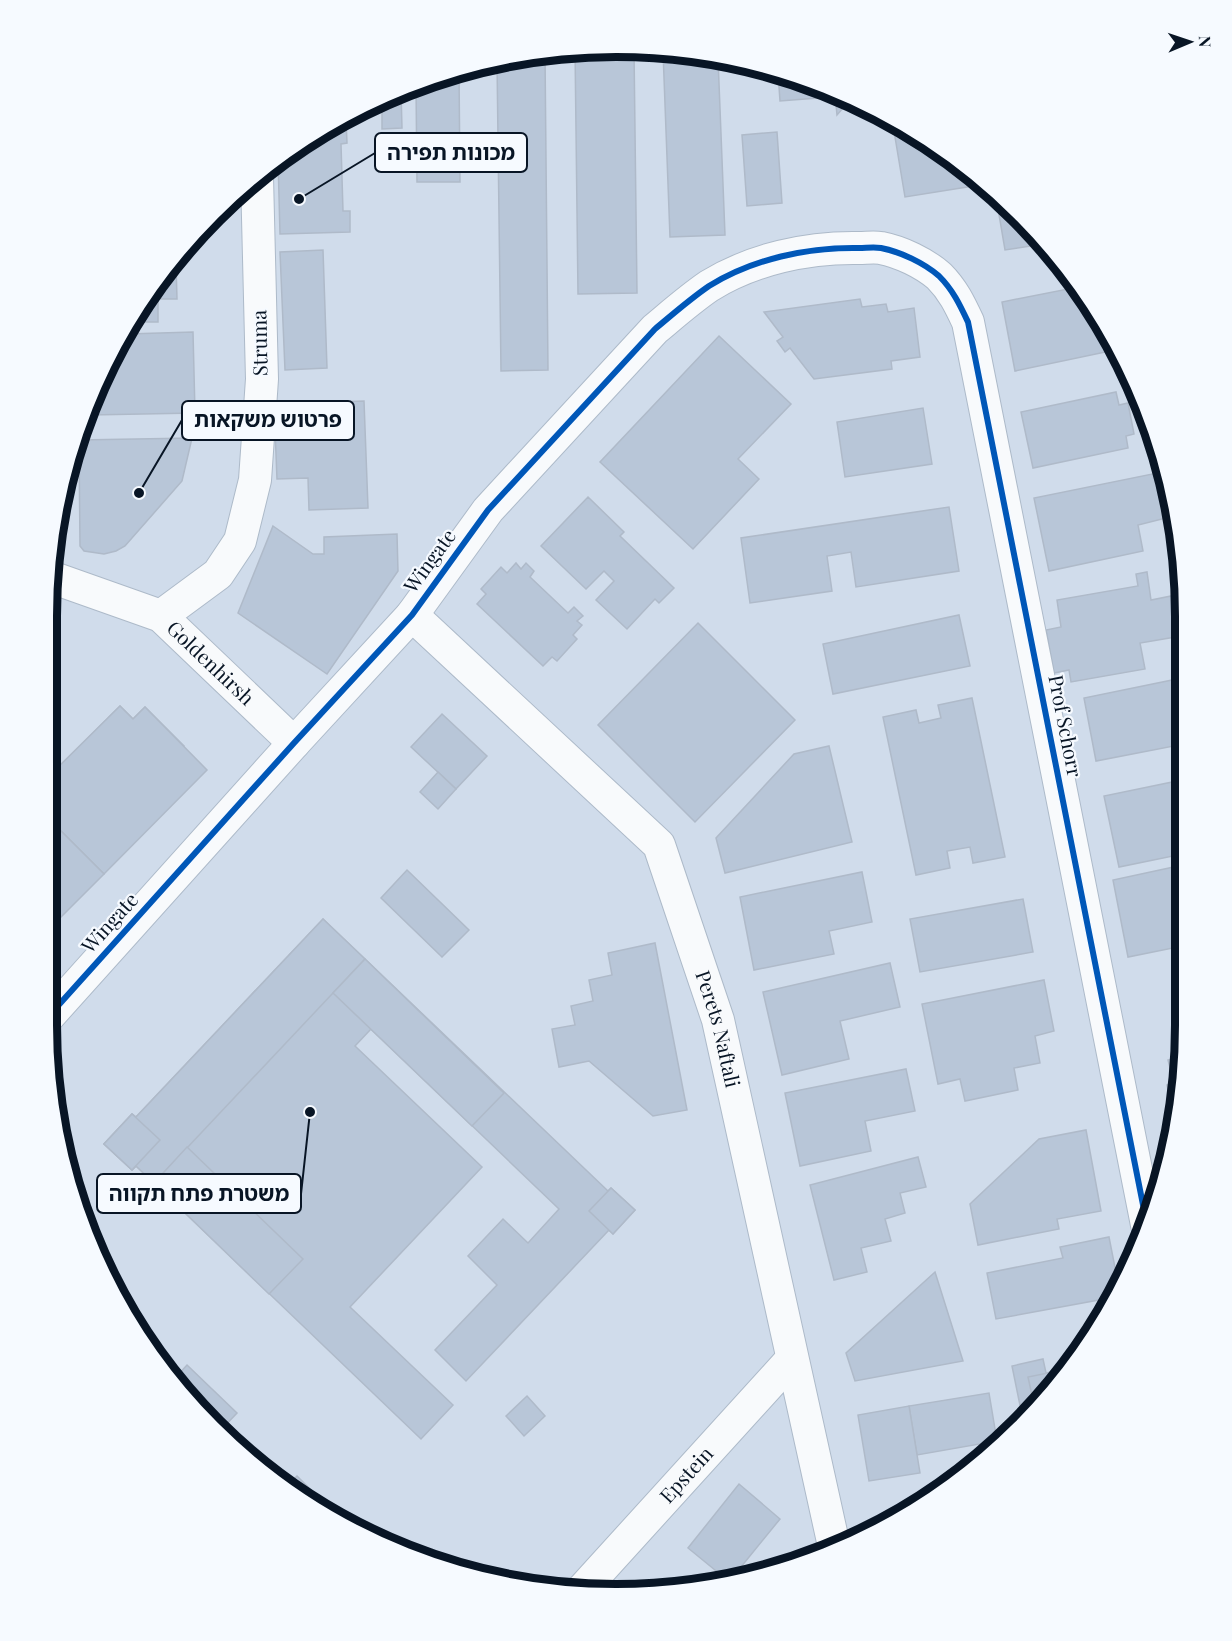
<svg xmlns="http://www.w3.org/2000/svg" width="1232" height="1641" font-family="'Playfair Display','Noto Sans Hebrew',serif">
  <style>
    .building { fill: #b8c6d8; stroke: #afbac9; stroke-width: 1.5 }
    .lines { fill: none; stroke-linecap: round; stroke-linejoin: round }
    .minor-casing { stroke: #adbac9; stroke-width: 34 }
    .minor { stroke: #f8fafc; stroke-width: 32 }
    .cycleway-casing { stroke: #f6faff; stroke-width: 10 }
    .cycleway { stroke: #0057b8; stroke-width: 6 }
    .labels { text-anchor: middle; stroke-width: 4.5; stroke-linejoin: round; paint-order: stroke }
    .street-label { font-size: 20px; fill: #081525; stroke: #f6faff }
    .rim { fill: none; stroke: #081525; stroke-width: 8 }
    .leader { fill: none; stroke: #081525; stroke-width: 2 }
    .callout-dot { fill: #081525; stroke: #f6faff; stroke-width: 2 }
    .callout { fill: #f6faff; stroke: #081525; stroke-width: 2 }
    .callout-label { font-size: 21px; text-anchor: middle; font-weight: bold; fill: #081525 }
  </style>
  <rect width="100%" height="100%" fill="#d0dceb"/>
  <g class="building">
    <polygon points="575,48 634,50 637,293 578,294"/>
    <polygon points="663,51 691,51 718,58 725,235 670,237"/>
    <polygon points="545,53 548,370 501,371 497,61"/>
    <polygon points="459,70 460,182 417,182 416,86"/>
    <polygon points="778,72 799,77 818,85 818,98 780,101"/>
    <polygon points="401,91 402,128 382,129 382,99"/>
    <polygon points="835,93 850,100 837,115"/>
    <polygon points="892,119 901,123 986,184 905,197"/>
    <polygon points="340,120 346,120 347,143 341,144 343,211 350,211 350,232 280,234 278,159"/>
    <polygon points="777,132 782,203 747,206 742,135"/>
    <polygon points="995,191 1044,244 1005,250"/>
    <polygon points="323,250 327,368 285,370 280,252"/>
    <polygon points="176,264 177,299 158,299 158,322 132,322 143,299"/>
    <polygon points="1078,287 1115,350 1015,371 1002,302"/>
    <polygon points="860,299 862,307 886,304 888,312 914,308 920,357 891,361 892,369 814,379 790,348 785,352 777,341 783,337 764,312"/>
    <polygon points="193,332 195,413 90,415 127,334"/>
    <polygon points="719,336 791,404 738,459 759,479 693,549 600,462"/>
    <polygon points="1116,392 1119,405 1128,403 1134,434 1126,436 1128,448 1033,468 1021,412"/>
    <polygon points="364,401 368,508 309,510 308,478 277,479 274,404"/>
    <polygon points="923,408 932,464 845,477 837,422"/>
    <polygon points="192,438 182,481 125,546 116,551 104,554 84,551 80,546 79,440"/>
    <polygon points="1162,472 1174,516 1138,525 1143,551 1049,571 1034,498"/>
    <polygon points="588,497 624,532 620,536 674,588 659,603 655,599 627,629 596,600 614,581 604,571 586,589 541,546"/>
    <polygon points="949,507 959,571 856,587 851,552 827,556 832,591 750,603 741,538"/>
    <polygon points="273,526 313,554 324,554 324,537 397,534 398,571 327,674 238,613"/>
    <polygon points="516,563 521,569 526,563 534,571 530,577 568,613 574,607 583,616 577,621 582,625 573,635 577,639 557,661 552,657 543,666 477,604 486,594 481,589 501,567 507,573"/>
    <polygon points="1147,572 1151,600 1181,594 1181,636 1140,643 1145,669 1071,682 1069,670 1054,673 1046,630 1061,627 1057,600 1138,586 1136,574"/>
    <polygon points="959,615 970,666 833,694 823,644"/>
    <polygon points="698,623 795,720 695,822 598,725"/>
    <polygon points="1182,678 1182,732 1172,734 1174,746 1096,761 1084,698"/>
    <polygon points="972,698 1005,857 973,863 970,847 947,851 950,868 916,875 883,717 916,710 919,723 941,718 938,705"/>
    <polygon points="120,706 133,719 145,707 184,746 118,810 68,758"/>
    <polygon points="120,706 133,719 145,707 207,770 104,874 47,817 47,778"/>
    <polygon points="442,714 487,756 456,789 411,747"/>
    <polygon points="829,746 852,842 725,873 716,838 794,754"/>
    <polygon points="438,772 456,789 438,809 420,792"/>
    <polygon points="1182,780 1183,854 1119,867 1104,796"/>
    <polygon points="47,817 104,874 47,931"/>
    <polygon points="1183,865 1183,946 1128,957 1113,880"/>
    <polygon points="407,870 469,930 442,957 381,898"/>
    <polygon points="862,872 872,922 829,931 834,954 754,970 740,897"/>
    <polygon points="1023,899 1033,952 920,972 910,919"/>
    <polygon points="323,919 608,1191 611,1188 635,1210 613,1234 609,1230 466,1381 435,1350 497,1285 468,1256 503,1219 528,1243 559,1209 371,1029 355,1046 482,1167 350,1307 453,1405 421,1439 136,1166 132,1170 104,1144 132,1114 136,1117"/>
    <polygon points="323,919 365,959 154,1183 136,1166 132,1170 104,1144 132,1114 136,1117"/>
    <polygon points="655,943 687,1110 653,1116 589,1061 559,1067 552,1029 575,1025 571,1006 593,1001 589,980 612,975 608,953"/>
    <polygon points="365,959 504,1093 472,1126 333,993"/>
    <polygon points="890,963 900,1007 840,1021 849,1059 782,1075 763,992"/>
    <polygon points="1044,980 1054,1031 1035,1036 1040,1063 1014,1068 1018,1090 965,1101 960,1079 938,1084 922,1004"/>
    <polygon points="1184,1056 1184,1063 1173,1113 1167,1085 1174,1083 1168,1060"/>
    <polygon points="906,1069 915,1111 865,1121 871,1151 800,1166 785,1093"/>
    <polygon points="132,1114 160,1140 132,1170 104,1144"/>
    <polygon points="1086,1130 1101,1211 1057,1219 1059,1229 978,1245 970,1204 1039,1139"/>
    <polygon points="187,1147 303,1259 269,1294 154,1183"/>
    <polygon points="918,1157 926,1187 900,1193 905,1213 885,1219 891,1241 861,1248 867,1272 834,1280 810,1185"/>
    <polygon points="611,1188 635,1210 613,1234 589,1211"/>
    <polygon points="1109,1237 1119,1288 1115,1297 996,1319 987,1273 1063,1258 1060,1247"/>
    <polygon points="935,1272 963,1361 855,1381 846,1353"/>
    <polygon points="1043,1359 1046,1373 1067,1369 1044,1401 1023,1420 1012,1366"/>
    <polygon points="187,1365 237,1413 219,1432 214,1428 175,1378"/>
    <polygon points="1067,1369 1044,1401 1035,1409 1028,1377"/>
    <polygon points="989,1393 997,1441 917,1455 909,1406"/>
    <polygon points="527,1396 545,1416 524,1436 506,1416"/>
    <polygon points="909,1406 920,1473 869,1481 858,1415"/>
    <polygon points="297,1476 319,1498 316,1501 290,1483"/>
    <polygon points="739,1484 780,1519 732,1578 726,1579 688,1548"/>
  </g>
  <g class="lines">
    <defs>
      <g id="minor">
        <path id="s1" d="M48,576L161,616L294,743"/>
        <path id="s2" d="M412,615L659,845L718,1020L834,1546"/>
        <polyline points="161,616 218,574 240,541 255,480 262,379 257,177"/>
        <path d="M47,1018L294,743L412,615L488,510L655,329C673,314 690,299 709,286C753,259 807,247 859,248C866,248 874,247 881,248C901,252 924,263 939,276C953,290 960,305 968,322L1147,1225"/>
        <path id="s3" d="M583,1589L791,1360"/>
      </g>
    </defs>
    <use href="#minor" class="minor-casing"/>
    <use href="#minor" class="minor"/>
    <defs>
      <path id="cycleway" d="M47,1018L294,743L412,615L488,510L655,329C673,314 690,299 709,286C753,259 807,247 859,248C866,248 874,247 881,248C901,252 924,263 939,276C953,290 960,305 968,322L1147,1225"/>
    </defs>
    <use href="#cycleway" class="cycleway-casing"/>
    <use href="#cycleway" class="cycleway"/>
  </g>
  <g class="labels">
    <g class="street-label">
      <text transform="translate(260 343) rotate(-91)" y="7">Struma</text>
      <text transform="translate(430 561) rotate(-54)" y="7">Wingate</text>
      <text dy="7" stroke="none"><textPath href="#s1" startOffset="188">Goldenhirsh</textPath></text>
      <text transform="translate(1065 726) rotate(79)" y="7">Prof Schorr</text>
      <text transform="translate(110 923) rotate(-48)" y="7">Wingate</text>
      <text dy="7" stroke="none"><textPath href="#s2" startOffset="531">Perets Naftali</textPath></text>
      <text dy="7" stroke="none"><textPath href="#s3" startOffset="154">Epstein</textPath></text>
    </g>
  </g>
  <path d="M0 0H1232V1641H0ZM616 57H616A559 559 0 0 1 1175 616V1025A559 559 0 0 1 616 1584H616A559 559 0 0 1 57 1025V616A559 559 0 0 1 616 57Z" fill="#f6faff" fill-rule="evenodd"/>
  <path class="rim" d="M616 57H616A559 559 0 0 1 1175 616V1025A559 559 0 0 1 616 1584H616A559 559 0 0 1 57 1025V616A559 559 0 0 1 616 57Z"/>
  <path class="leader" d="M299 199L375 153M139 493L182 420M310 1112L301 1194"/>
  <g class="callout-dot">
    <circle cx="299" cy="199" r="6"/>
    <circle cx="139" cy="493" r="6"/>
    <circle cx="310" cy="1112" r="6"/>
  </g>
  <g class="callout">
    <rect x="375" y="133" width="152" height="39" rx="6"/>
    <rect x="182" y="401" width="172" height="39" rx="6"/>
    <rect x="97" y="1174" width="204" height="39" rx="6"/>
  </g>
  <g class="callout-label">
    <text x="451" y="160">מכונות תפירה</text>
    <text x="268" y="427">פרטוש משקאות</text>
    <text x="199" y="1201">משטרת פתח תקווה</text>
  </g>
  <g transform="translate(1190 42) rotate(88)" stroke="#f6faff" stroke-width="4.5" paint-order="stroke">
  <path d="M0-4.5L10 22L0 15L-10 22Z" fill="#081525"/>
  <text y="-9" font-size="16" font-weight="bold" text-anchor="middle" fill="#081525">N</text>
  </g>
</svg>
